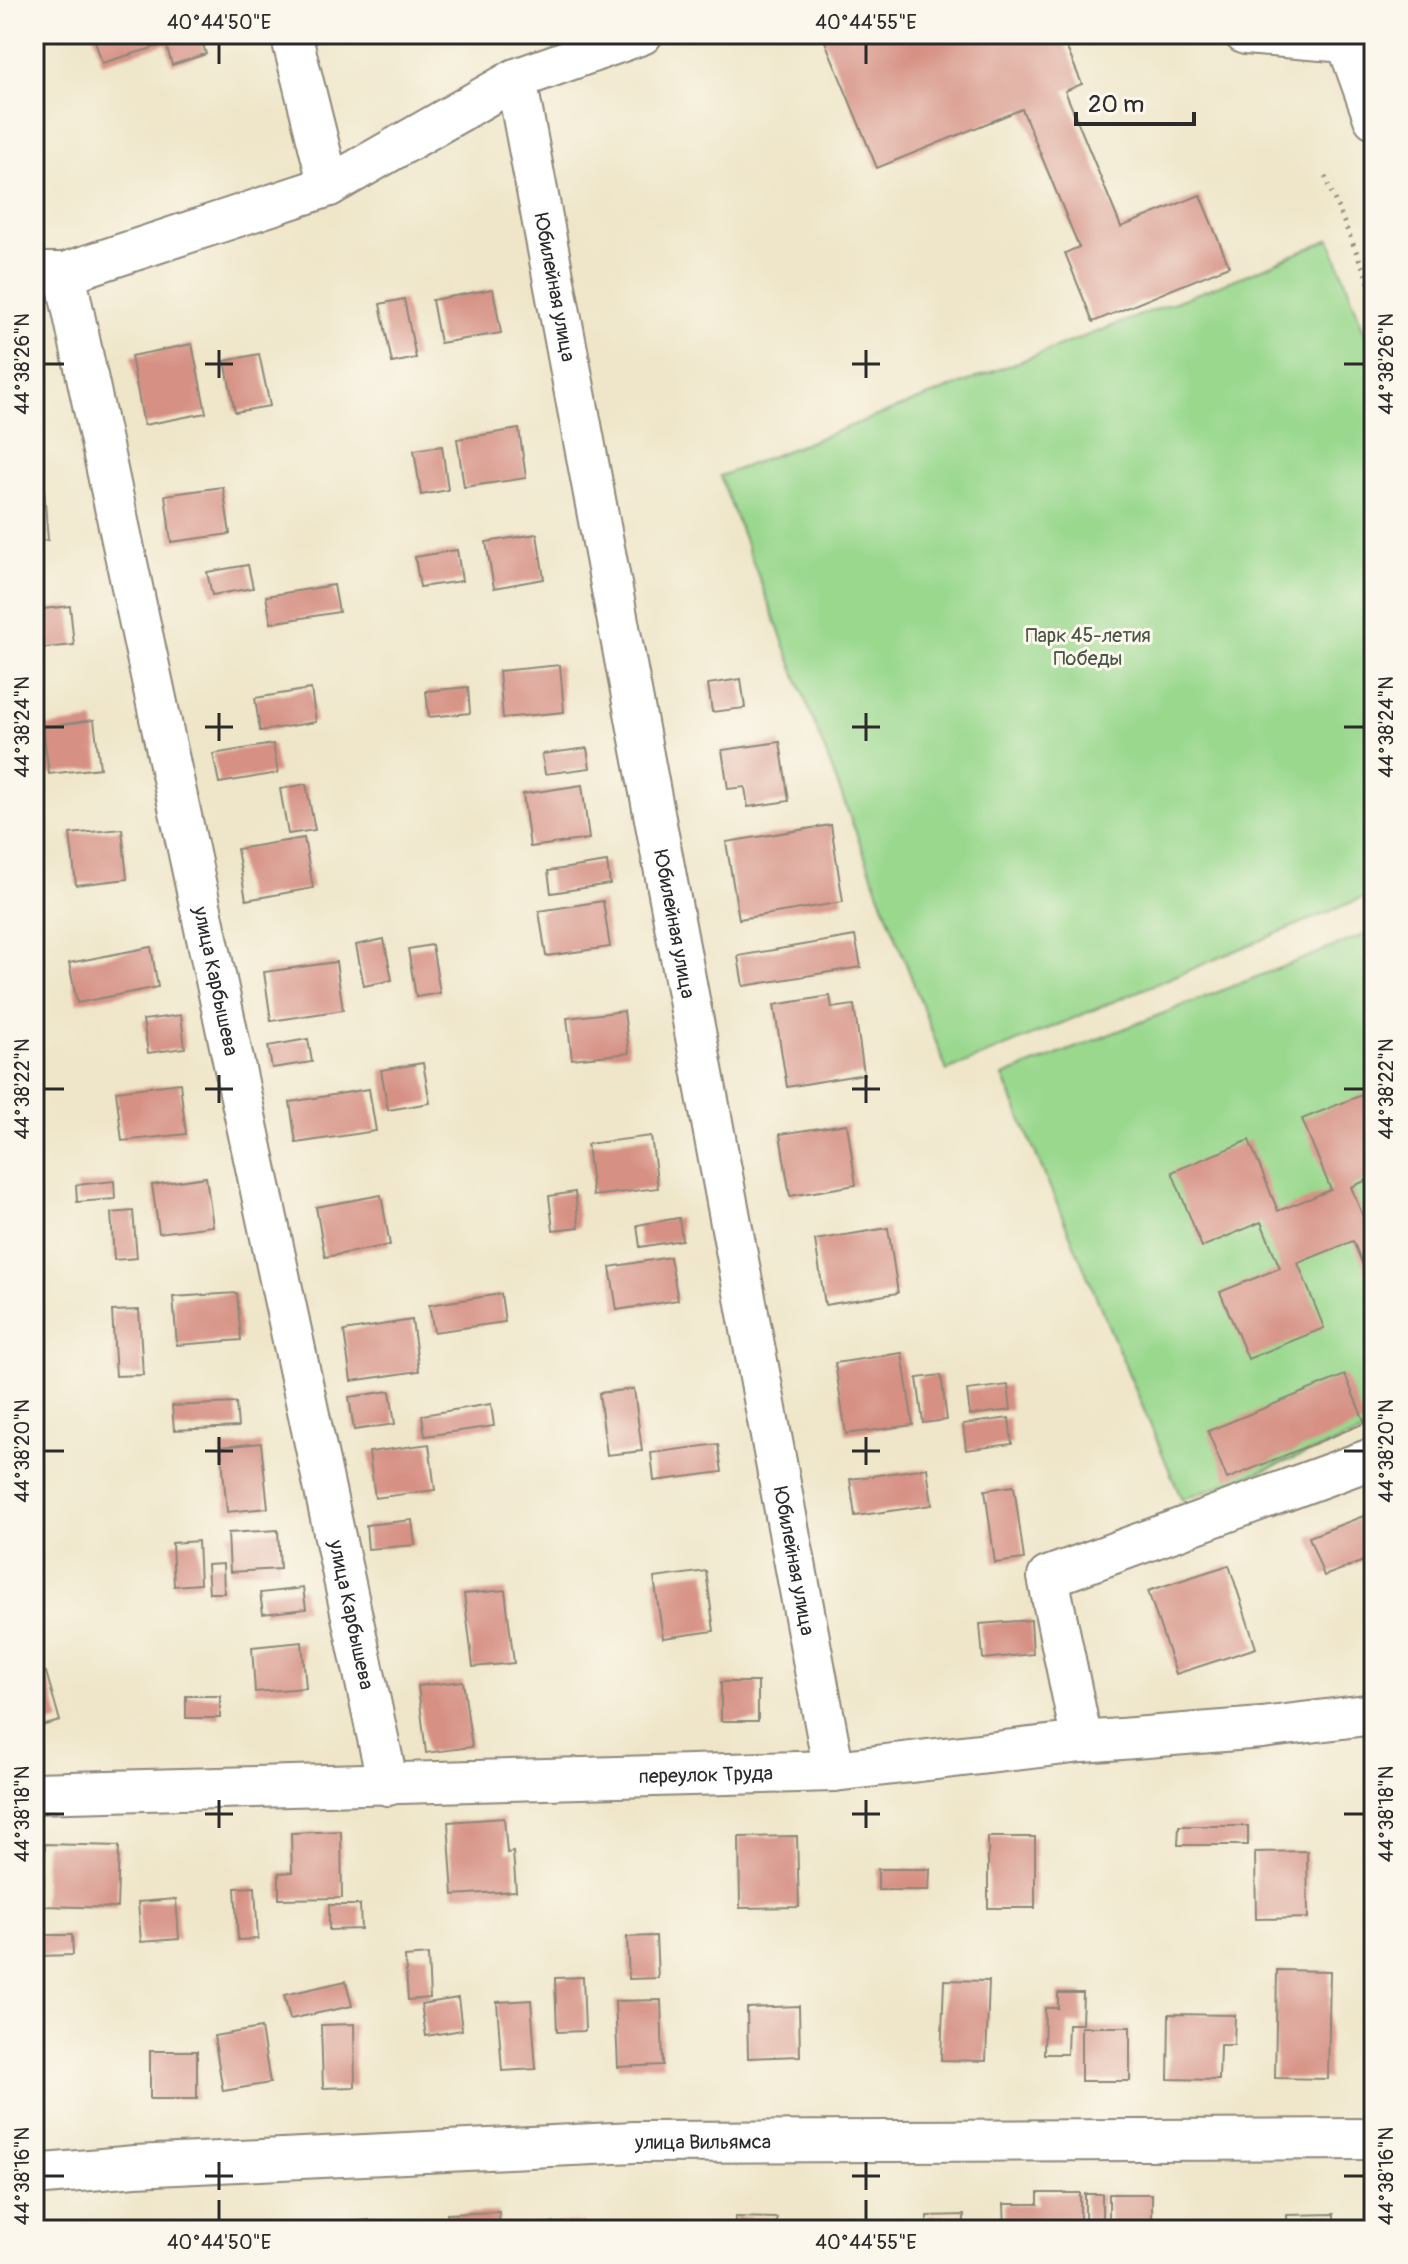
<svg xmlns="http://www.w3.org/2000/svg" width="1408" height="2264" font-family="Pangolin,sans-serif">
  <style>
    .green { fill: #9ad88e; stroke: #62825c; stroke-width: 2 }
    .building { fill: #d69184 }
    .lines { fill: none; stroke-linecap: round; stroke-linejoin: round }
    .minor-casing { stroke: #8d887a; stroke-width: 44 }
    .path { stroke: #8d887a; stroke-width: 5; stroke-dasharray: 2 6; stroke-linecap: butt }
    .minor { stroke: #fff; stroke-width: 40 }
    .ticks { fill: none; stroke: #2b2b2b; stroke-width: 3 }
    .labels { text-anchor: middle; stroke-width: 6; stroke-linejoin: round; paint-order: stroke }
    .street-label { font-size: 20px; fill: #2b2b2b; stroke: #fbf7ec }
    .park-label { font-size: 20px; fill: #475644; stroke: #fbf7ec }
    .neatline { fill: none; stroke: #2b2b2b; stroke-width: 3 }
    .ticks-label { font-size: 20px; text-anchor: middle; fill: #2b2b2b }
  </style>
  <rect width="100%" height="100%" fill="#fbf7ec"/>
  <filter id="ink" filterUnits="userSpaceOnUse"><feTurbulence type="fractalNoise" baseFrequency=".0125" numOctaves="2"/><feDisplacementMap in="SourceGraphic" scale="16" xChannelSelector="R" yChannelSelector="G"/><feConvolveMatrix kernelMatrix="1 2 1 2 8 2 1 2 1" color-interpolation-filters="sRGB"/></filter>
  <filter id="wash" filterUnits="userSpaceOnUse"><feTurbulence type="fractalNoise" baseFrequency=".006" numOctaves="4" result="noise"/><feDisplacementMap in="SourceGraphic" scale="32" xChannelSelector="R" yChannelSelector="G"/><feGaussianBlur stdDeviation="1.8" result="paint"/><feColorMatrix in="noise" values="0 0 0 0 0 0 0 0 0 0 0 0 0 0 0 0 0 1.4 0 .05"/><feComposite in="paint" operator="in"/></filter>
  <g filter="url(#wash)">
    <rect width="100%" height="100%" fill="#efe6c9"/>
    <g class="green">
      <polygon points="1330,239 1374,358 1374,893 947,1071 720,476 1256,271"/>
      <polygon points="1374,931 1374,1429 1182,1500 1003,1076"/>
    </g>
    <g id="blocks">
      <g class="building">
        <polygon points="93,34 200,34 206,54 172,65 166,44 102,63"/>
        <polygon points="822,34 1061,34 1082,84 1065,91 1121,227 1200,195 1229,266 1093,322 1065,253 1079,247 1022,109 877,168"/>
        <polygon points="493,289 501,333 440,343 432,300"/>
        <polygon points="404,299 416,358 392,363 380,304"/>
        <polygon points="192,344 206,413 144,425 131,356"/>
        <polygon points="259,354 270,406 235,412 225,361"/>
        <polygon points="519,429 526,478 464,487 457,439"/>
        <polygon points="442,446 448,490 421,495 414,450"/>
        <polygon points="223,487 230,534 171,542 165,495"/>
        <polygon points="44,491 48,540 34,541 34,492"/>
        <polygon points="537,534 544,579 494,588 486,542"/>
        <polygon points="457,550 462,581 420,587 415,557"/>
        <polygon points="248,565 253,588 212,595 207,572"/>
        <polygon points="334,585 339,612 271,623 266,596"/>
        <polygon points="70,606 74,645 34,649 34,610"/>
        <polygon points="560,665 564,712 503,718 499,671"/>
        <polygon points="741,679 745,708 712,712 708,684"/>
        <polygon points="468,687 470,713 429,717 426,691"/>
        <polygon points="311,689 316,722 260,731 255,698"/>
        <polygon points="94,720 100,768 49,774 43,727"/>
        <polygon points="780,742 789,801 748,807 745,787 728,789 722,750"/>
        <polygon points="273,744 278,773 219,783 213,754"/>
        <polygon points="587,748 590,768 545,774 542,754"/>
        <polygon points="306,784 315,830 288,834 280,789"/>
        <polygon points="582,785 589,839 530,847 523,794"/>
        <polygon points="831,825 843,902 739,919 726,842"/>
        <polygon points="122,829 127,879 76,885 70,834"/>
        <polygon points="304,838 313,888 246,900 237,849"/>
        <polygon points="607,862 610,884 551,893 548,871"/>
        <polygon points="603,901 610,947 546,956 539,911"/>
        <polygon points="855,936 861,967 743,986 738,956"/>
        <polygon points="384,939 392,980 364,986 356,945"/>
        <polygon points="432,945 440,993 416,997 408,949"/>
        <polygon points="151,947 158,987 77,1003 69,963"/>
        <polygon points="336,962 343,1010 271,1021 264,972"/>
        <polygon points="830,996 832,1008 854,1005 864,1074 787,1087 774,1005"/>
        <polygon points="624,1011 629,1053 572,1059 567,1018"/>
        <polygon points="181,1015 185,1048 148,1053 143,1020"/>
        <polygon points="308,1039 312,1062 272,1068 268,1046"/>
        <polygon points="423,1063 430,1103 388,1110 381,1070"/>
        <polygon points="180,1083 186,1134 122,1141 116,1091"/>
        <polygon points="369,1089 376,1131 296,1143 290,1102"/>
        <polygon points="1374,1090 1374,1177 1351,1187 1369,1231 1374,1229 1374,1292 1353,1241 1298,1263 1324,1328 1248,1359 1220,1292 1280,1268 1261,1222 1202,1247 1172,1172 1249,1140 1278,1211 1331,1190 1302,1119"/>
        <polygon points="847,1124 856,1185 790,1196 780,1134"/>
        <polygon points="651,1136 658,1188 593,1196 587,1144"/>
        <polygon points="206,1177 213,1226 159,1233 152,1185"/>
        <polygon points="114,1181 115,1199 77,1202 76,1185"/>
        <polygon points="575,1192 579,1227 553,1230 549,1196"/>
        <polygon points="381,1195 390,1245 325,1257 316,1207"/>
        <polygon points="133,1211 137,1258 114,1260 111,1213"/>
        <polygon points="679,1218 682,1240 640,1247 637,1225"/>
        <polygon points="888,1228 898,1293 825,1305 815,1240"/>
        <polygon points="670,1257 678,1300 617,1310 610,1267"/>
        <polygon points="237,1293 241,1340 177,1345 173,1297"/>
        <polygon points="501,1294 505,1322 434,1332 429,1305"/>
        <polygon points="139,1310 143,1375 116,1376 112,1311"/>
        <polygon points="412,1320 419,1371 351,1381 344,1331"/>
        <polygon points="902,1353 913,1425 846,1434 835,1363"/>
        <polygon points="941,1375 947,1420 923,1423 917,1378"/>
        <polygon points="1345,1375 1365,1423 1227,1479 1208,1431"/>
        <polygon points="1008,1385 1011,1410 970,1415 967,1390"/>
        <polygon points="634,1389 642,1451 607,1455 599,1393"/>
        <polygon points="390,1391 395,1424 354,1430 349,1397"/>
        <polygon points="236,1403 238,1427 174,1430 172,1406"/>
        <polygon points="491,1404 494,1426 425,1436 422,1415"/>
        <polygon points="1009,1418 1012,1444 966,1450 963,1424"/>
        <polygon points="261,1443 268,1508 227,1512 221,1447"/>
        <polygon points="429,1444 435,1490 375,1498 369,1452"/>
        <polygon points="718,1444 722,1472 654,1481 651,1453"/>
        <polygon points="927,1468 932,1505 855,1516 850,1479"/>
        <polygon points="1014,1486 1024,1559 995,1563 985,1490"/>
        <polygon points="1371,1513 1374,1520 1374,1557 1324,1576 1309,1537"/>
        <polygon points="412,1520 415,1545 368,1549 366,1525"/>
        <polygon points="278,1530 280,1569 230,1572 228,1533"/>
        <polygon points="198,1541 200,1584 174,1586 172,1543"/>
        <polygon points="223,1564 224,1593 209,1593 207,1565"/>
        <polygon points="1229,1565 1256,1648 1176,1674 1148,1591"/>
        <polygon points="706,1571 714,1631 663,1638 654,1578"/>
        <polygon points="303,1588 306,1609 263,1614 260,1593"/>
        <polygon points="505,1590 514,1663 473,1667 464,1594"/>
        <polygon points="1031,1620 1033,1654 983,1659 980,1624"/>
        <polygon points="302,1642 306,1688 255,1692 252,1647"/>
        <polygon points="46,1672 60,1721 34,1728 34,1676"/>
        <polygon points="463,1681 472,1747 426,1753 418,1686"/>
        <rect x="721" y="1682" width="37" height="39"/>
        <rect x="186" y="1696" width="34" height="22"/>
        <polygon points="504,1818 507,1853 513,1852 516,1891 453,1895 448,1822"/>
        <polygon points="1179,1826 1248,1826 1248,1845 1178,1845"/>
        <polygon points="341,1831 342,1898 279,1899 279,1873 292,1872 291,1833"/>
        <polygon points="797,1836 799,1907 740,1908 739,1837"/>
        <rect x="988" y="1837" width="47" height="71"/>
        <polygon points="45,1844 119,1846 117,1908 43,1906"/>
        <polygon points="1307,1851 1308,1918 1256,1919 1255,1852"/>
        <polygon points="878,1869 930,1869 929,1890 878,1890"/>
        <polygon points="255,1887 258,1939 238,1940 235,1888"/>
        <polygon points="176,1899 179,1939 141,1942 138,1902"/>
        <polygon points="329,1905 360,1905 361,1929 329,1930"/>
        <polygon points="38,1935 72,1935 73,1955 38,1956"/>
        <polygon points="656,1936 658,1978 629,1979 627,1937"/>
        <polygon points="428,1955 430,1998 408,2000 405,1957"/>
        <polygon points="1277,1970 1330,1971 1328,2079 1275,2078"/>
        <polygon points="583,1977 585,2031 557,2032 555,1978"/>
        <polygon points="944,1980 989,1981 986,2061 941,2060"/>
        <polygon points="346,1981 352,2006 290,2019 284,1995"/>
        <polygon points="1058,1993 1083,1993 1082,2024 1068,2024 1067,2054 1044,2054 1045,2008 1058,2008"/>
        <polygon points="458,1998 462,2030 426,2036 421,2004"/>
        <polygon points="531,2000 536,2069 502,2071 497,2002"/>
        <polygon points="661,2000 663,2065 618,2067 615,2001"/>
        <polygon points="799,2006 800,2056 748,2058 747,2008"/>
        <polygon points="1169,2014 1235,2015 1234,2045 1220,2045 1219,2080 1168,2079"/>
        <polygon points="354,2024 355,2087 323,2088 321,2025"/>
        <rect x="1081" y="2027" width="49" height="54"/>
        <polygon points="261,2028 270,2083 223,2091 214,2036"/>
        <rect x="150" y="2051" width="47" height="48"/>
        <polygon points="1038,2193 1080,2193 1080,2230 1005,2230 1004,2204 1038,2204"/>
        <rect x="1085" y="2194" width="17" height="29"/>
        <rect x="1109" y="2194" width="43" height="36"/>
        <polygon points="499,2212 500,2230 448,2230 447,2214"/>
        <polygon points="1334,2214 1334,2230 1287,2230 1287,2215"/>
        <polygon points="964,2215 964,2230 927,2230 927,2216"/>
        <polygon points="735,2217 777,2218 777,2230 735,2230"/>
        <polygon points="369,2220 370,2230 336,2230 336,2223"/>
        <rect x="546" y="2223" width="38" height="7"/>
      </g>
    </g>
  </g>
  <g filter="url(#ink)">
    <use href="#blocks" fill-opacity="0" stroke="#8d887a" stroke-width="2"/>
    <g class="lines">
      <defs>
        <g id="minor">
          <polyline points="291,34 329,186"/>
          <polyline points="1245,34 1347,42 1374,118"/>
          <path id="s1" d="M516,79L834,1771"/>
          <polyline points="34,273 65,273 329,186 516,79 642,34"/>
          <path id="s2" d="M65,273L388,1785"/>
          <polyline points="1082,1742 1048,1577 1374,1458"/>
          <path id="s3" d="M34,1793L834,1771L1082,1742L1262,1728L1374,1714"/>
          <path id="s4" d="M34,2175L135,2166L635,2142L1374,2139"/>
        </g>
      </defs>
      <use href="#minor" class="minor-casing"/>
      <polyline class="path" points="1325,177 1374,294"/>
      <use href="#minor" class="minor"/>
    </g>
  </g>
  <path class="ticks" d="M219,44V64M866,44V64M219,350V378M866,350V378M44,364H64M205,364H233M852,364H880M1344,364H1364M219,713V741M866,713V741M44,727H64M205,727H233M852,727H880M1344,727H1364M219,1075V1103M866,1075V1103M44,1089H64M205,1089H233M852,1089H880M1344,1089H1364M219,1437V1465M866,1437V1465M44,1451H64M205,1451H233M852,1451H880M1344,1451H1364M219,1800V1828M866,1800V1828M44,1814H64M205,1814H233M852,1814H880M1344,1814H1364M219,2162V2190M866,2162V2190M44,2176H64M205,2176H233M852,2176H880M1344,2176H1364M219,2200V2220M866,2200V2220"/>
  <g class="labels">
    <g class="street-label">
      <text dy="7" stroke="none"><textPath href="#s1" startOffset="212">Юбилейная улица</textPath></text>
      <text dy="7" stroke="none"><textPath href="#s1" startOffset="860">Юбилейная улица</textPath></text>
      <text dy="7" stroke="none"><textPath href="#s2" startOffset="724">улица Карбышева</textPath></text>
      <text dy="7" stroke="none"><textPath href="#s1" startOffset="1508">Юбилейная улица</textPath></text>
      <text dy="7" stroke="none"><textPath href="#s2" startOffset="1372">улица Карбышева</textPath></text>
      <text dy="7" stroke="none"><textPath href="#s3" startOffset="672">переулок Труда</textPath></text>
      <text dy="7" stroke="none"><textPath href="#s4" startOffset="670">улица Вильямса</textPath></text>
    </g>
    <g class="park-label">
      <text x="1088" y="642">Парк 45-летия<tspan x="1088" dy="23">Победы</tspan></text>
    </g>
  </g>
  <rect width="1408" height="2264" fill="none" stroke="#fbf7ec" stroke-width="88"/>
  <path d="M1076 112v12h118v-12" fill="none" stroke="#2b2b2b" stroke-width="4"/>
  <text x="1088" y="112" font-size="24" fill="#2b2b2b" stroke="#fbf7ec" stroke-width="6" paint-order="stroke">20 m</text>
  <rect x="44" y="44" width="1320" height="2176" class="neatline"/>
  <g class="ticks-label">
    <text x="219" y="29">40°44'50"E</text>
    <text x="866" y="29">40°44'55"E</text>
    <text transform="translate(22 364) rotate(-90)" y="7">44°38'26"N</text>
    <text transform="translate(1386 364) rotate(-90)" y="7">44°38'26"N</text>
    <text transform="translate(22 727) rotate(-90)" y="7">44°38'24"N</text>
    <text transform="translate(1386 727) rotate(-90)" y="7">44°38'24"N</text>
    <text transform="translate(22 1089) rotate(-90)" y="7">44°38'22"N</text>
    <text transform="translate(1386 1089) rotate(-90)" y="7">44°38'22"N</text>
    <text transform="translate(22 1451) rotate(-90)" y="7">44°38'20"N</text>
    <text transform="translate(1386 1451) rotate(-90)" y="7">44°38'20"N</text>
    <text transform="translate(22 1814) rotate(-90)" y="7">44°38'18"N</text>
    <text transform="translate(1386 1814) rotate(-90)" y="7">44°38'18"N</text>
    <text transform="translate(22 2176) rotate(-90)" y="7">44°38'16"N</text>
    <text transform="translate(1386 2176) rotate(-90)" y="7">44°38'16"N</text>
    <text x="219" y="2249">40°44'50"E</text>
    <text x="866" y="2249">40°44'55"E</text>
  </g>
</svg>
